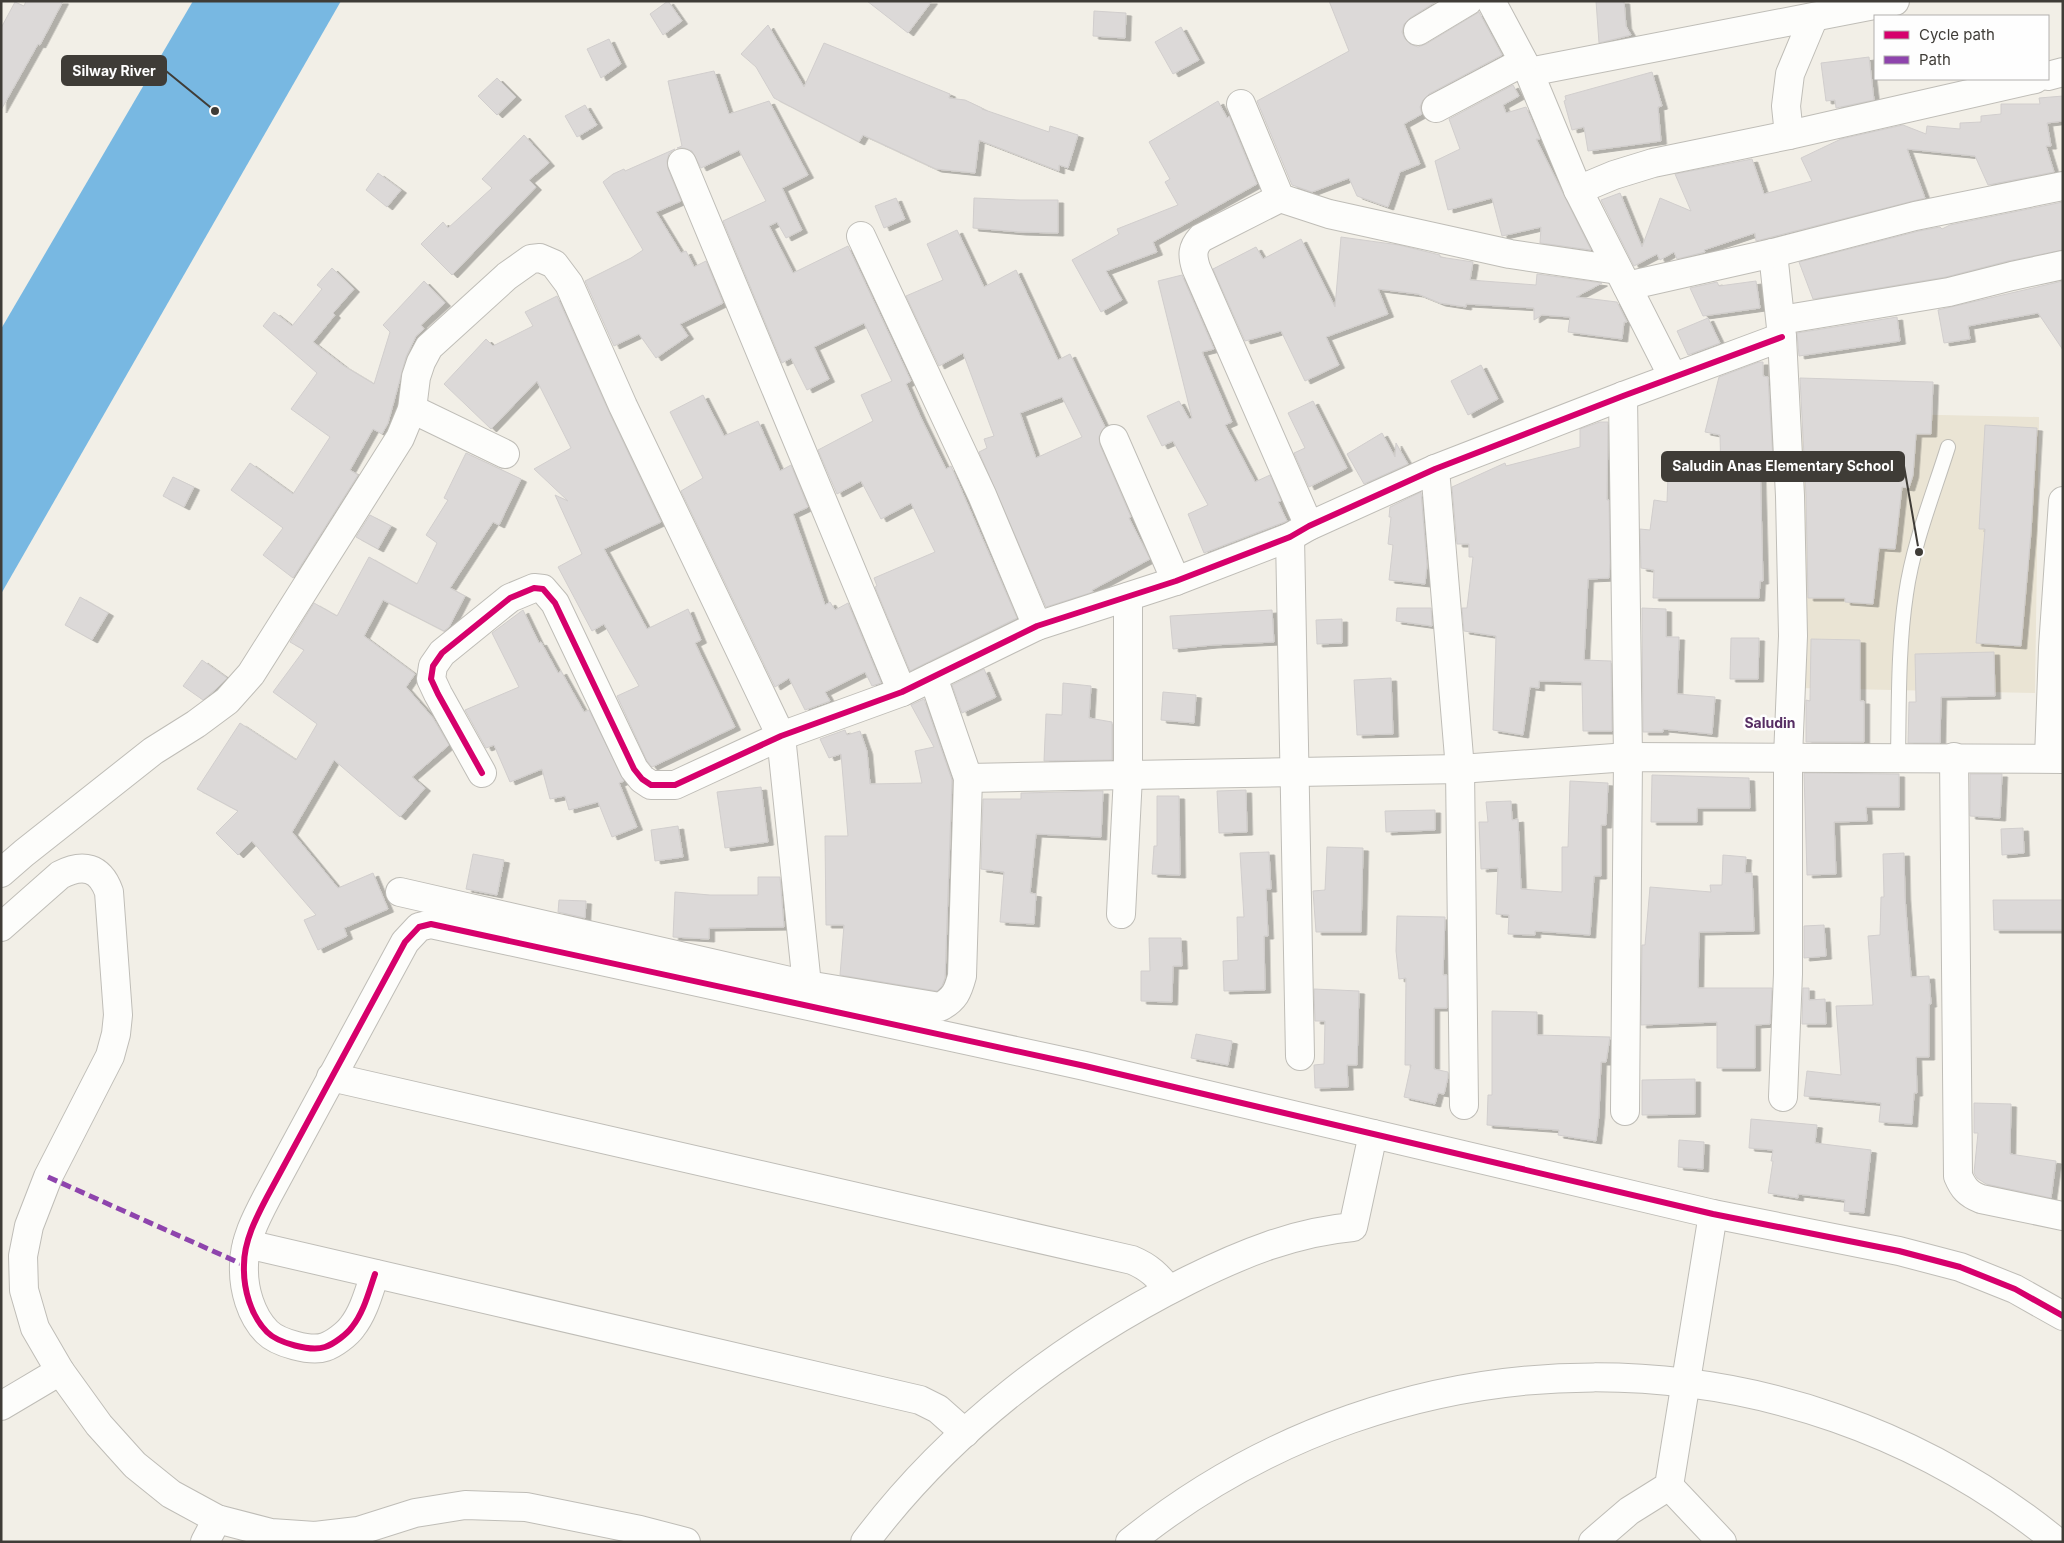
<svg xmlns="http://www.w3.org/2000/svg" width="2064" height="1543" font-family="Inter,sans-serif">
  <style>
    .built { fill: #eae4d4 }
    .water { fill: #78b8e2 }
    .building { fill: #dcd9d8; stroke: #d1cecd; fill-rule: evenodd; filter: url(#shadow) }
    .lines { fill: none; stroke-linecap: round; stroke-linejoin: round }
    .service-casing { stroke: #bfbdb7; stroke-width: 16 }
    .minor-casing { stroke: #bfbdb7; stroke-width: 30 }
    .service { stroke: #fdfdfb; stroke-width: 14 }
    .minor { stroke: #fdfdfb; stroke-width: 28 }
    .quiet { stroke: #8e44ad; stroke-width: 5; stroke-dasharray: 10 5; stroke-linecap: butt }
    .cycleway-casing { stroke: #fefefe; stroke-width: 9 }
    .cycleway { stroke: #d6006c; stroke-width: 6 }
    .labels { text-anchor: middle; stroke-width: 5; stroke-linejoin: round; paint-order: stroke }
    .neighbourhood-label { font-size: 14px; font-weight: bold; fill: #562d63; stroke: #fefefe }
    .leader { fill: none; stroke: #3f3c37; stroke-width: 2 }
    .callout-dot { fill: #3f3c37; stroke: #fefefe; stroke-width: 2 }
    .callout { fill: #3f3c37; stroke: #3f3c37; stroke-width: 2 }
    .callout-label { font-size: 14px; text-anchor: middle; font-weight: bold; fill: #fff }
  </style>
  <defs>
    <filter id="shadow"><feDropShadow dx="5.5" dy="3" stdDeviation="0" flood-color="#0004"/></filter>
  </defs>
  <rect width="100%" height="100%" fill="#f2efe7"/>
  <polygon class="built" points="1802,412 2039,417 2035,693 1798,688"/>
  <polygon class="water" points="193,1 341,1 1,594 1,329"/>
  <g class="building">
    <polygon points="26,1 63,1 40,45 38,44 1,110 1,28 15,2 24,6"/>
    <polygon points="668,1 682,21 663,35 650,14"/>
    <polygon points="867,1 932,1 908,33"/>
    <polygon points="1329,1 1437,1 1410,18 1404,24 1402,32 1405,39 1410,44 1418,47 1426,44 1479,12 1502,55 1429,94 1423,100 1420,107 1422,114 1404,124 1420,164 1400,172 1388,207 1357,196 1349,178 1312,192 1292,185 1257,101 1349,51"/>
    <polygon points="1596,1 1624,1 1626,26 1631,35 1599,43"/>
    <polygon points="1094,11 1126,13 1125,38 1093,36"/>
    <polygon points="768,25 804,87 824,43 950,94 949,98 965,100 982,108 982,109 1049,132 1050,126 1078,135 1068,168 1059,165 1059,171 979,140 975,173 936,169 863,135 859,142 774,98 756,67 741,54"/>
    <polygon points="1181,27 1199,60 1173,74 1155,42"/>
    <polygon points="609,39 621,64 601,78 587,49"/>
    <polygon points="1869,57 1874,100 1836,108 1835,100 1826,101 1821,63"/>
    <polygon points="714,71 729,114 769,101 808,175 782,188 802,230 786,238 777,222 769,226 793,273 848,246 911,381 906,384 921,418 946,469 951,466 1017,618 910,671 875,587 877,586 874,578 935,552 911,503 881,519 861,481 837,494 818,450 873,421 861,395 892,381 864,323 814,347 829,379 807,390 791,358 782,363 723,221 766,201 739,150 701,168 692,151 684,148 677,148 682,146 668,81"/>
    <polygon points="1652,72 1662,106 1658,107 1661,141 1588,151 1584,127 1572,130 1564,101 1566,100 1565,96"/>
    <polygon points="497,78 516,97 497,115 478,96"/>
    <polygon points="1513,85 1519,96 1503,105 1506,113 1526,107 1540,139 1536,139 1591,250 1540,243 1541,227 1502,236 1492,198 1448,210 1435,161 1460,149 1449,119"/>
    <polygon points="2063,96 2063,121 2047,123 2051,146 2046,146 2054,172 1988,185 1975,156 1907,149 1925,198 1756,241 1755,233 1704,250 1705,252 1677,259 1674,252 1660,260 1657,254 1634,266 1601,200 1620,193 1642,247 1660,198 1691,211 1675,174 1752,159 1764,194 1812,181 1801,158 1841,139 1903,125 1926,134 1927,126 1960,129 1960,123 1981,122 1981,116 2001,114 2001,104 2040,104 2039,98"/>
    <polygon points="1218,101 1227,118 1229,116 1257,184 1153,242 1157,252 1106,271 1122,300 1101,312 1072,260 1119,234 1117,229 1178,205 1165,182 1170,179 1149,142"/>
    <polygon points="585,105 597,125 577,137 565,116"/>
    <polygon points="524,135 549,163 529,180 536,187 452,275 421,244 443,222 448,228 492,188 482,179"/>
    <polygon points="675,149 669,154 667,161 668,169 681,201 656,212 681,253 686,251 694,267 706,261 723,303 680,324 688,336 656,358 639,334 614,346 585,281 631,258 643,250 603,182 613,174 624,169 625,171"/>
    <polygon points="378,173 401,190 387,207 366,190"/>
    <polygon points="896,198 905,219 884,228 875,206"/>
    <polygon points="974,198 1020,200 1058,200 1058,233 1020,232 973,228"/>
    <polygon points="2063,202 2063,250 2008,261 1946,277 1813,299 1799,262 1919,231 1940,227 1942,229 1950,225"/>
    <path d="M957,230L984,287L1016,270L1058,360L1070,354L1105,427L1099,437L1100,445L1131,517L1129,518L1150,559L1092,590L1093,592L1046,607L979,452L987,448L984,439L994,436L963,353L939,366L906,296L943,280L927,244ZM1062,397L1082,437L1036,458L1020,413Z"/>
    <polygon points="1341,237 1399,245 1440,255 1440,257 1473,262 1470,280 1536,285 1537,274 1602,283 1576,297 1617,302 1627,322 1624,322 1622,339 1568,332 1570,317 1542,315 1534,320 1534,308 1466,304 1466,307 1440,303 1418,294 1378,289 1388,314 1326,337 1339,365 1305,381 1281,331 1245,341 1213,269 1256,247 1263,259 1301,239 1335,307"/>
    <polygon points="332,268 354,289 333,313 335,315 313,342 344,366 374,384 390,332 383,325 424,281 445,303 421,325 424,329 416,336 406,357 388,423 382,434 373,429 350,470 358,475 293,578 263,555 283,528 231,490 250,463 293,494 330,437 291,409 317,373 263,326 274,312 292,326 322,289 317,285"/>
    <polygon points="1182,275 1214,349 1202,352 1232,422 1225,425 1255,482 1270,475 1281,501 1278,502 1287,521 1204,553 1188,514 1208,505 1173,441 1162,446 1147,416 1179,401 1189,419 1192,418 1158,281"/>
    <polygon points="1756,281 1760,308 1703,316 1690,288 1717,282 1719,286"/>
    <polygon points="2063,281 2063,350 2038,313 1968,326 1970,339 1944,343 1938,310"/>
    <polygon points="557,296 609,412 661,522 604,549 647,629 688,609 701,640 695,643 735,727 652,767 647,761 617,696 639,686 604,624 592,631 558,567 582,554 555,495 568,501 534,469 571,448 537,381 491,429 444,384 486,339 493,346 533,326 525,312"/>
    <polygon points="1897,317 1900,341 1799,356 1797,333"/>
    <polygon points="1708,318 1720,343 1688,355 1677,331"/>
    <polygon points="1759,362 1763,362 1763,376 1768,377 1773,460 1760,460 1763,581 1760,581 1759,598 1653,598 1654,570 1641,568 1640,529 1650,530 1654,500 1667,502 1668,475 1721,477 1720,435 1705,432 1719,377"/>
    <polygon points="1481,365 1498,399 1468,415 1451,381"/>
    <polygon points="1800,378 1933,382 1931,434 1916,434 1913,475 1909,488 1902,487 1895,549 1879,548 1873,604 1845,602 1845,598 1808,598 1806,495"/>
    <polygon points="703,395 724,436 758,421 780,471 791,465 808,507 793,514 825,605 830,602 835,610 848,603 881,683 872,686 865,672 825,692 830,701 805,710 789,678 775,687 681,491 703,478 670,412"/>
    <polygon points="1313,401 1347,468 1309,487 1294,453 1305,448 1288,413"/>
    <polygon points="1600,422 1608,422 1607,500 1609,500 1610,563 1609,578 1588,579 1584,660 1611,661 1612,731 1583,731 1582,682 1539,681 1539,688 1530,687 1523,735 1493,730 1496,636 1464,631 1462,608 1467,608 1473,557 1469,557 1469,544 1457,544 1452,487 1505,463 1506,466 1580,447 1580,429"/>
    <polygon points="1985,425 2037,428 2031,532 2021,646 1976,643 1985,529 1979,529"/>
    <polygon points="1382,433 1395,457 1396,443 1408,464 1364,484 1347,454"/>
    <polygon points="466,453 521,479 499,525 493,522 450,588 465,596 449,627 444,631 383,600 364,636 415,674 406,687 433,718 449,745 412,777 425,788 400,817 334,760 292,832 338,888 373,873 388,909 344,928 347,936 318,950 304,920 316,915 252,841 238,855 216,833 238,811 197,789 240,723 296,760 317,724 273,692 304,650 290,642 314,603 337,616 369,557 417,584 437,543 426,535 448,500 444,498"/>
    <polygon points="173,477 194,487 184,507 163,496"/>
    <polygon points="1421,492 1427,565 1425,584 1389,580 1393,545 1388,544 1391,517 1389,517 1390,507"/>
    <polygon points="370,515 391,526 378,549 356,537"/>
    <polygon points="80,597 108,613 92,640 65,625"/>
    <polygon points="1397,608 1431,608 1432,626 1396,621"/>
    <polygon points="1642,608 1666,609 1666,637 1679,637 1677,694 1715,697 1712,734 1663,729 1663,732 1643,732"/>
    <polygon points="523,610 539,643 541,642 558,673 561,671 584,712 589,710 624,781 619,783 637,827 612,837 598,802 569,810 565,796 550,799 542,769 510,782 494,745 486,748 465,710 519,687 492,633"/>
    <polygon points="1272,610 1274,642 1212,645 1173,649 1170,616"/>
    <polygon points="1342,619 1342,643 1317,644 1316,620"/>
    <polygon points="1731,638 1759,638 1758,679 1730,679"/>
    <polygon points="1811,639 1860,640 1860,701 1864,701 1864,742 1806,742 1806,700 1810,701"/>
    <polygon points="1994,652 1995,696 1941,697 1940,743 1908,743 1909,702 1916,702 1915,654"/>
    <polygon points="202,660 227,678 216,689 203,700 183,686"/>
    <polygon points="984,669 996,697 962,713 952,685"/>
    <polygon points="1391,678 1393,734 1357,735 1354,680"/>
    <polygon points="1063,683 1091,686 1089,718 1112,722 1112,760 1044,761 1046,714 1062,715"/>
    <polygon points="1163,692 1196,695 1194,723 1161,720"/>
    <polygon points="924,699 952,780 945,978 942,986 937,991 840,975 844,925 826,925 825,836 848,836 841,754 829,758 820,739 845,730 847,735 860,731 867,751 870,784 922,783 915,751 934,747 911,705"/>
    <polygon points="1804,773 1899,774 1899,807 1866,807 1867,821 1834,822 1836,874 1807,875"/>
    <polygon points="1970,774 2002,774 2000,818 1970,816"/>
    <polygon points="1652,775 1749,778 1750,808 1697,808 1697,822 1651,822"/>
    <polygon points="1570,781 1608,783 1606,825 1601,825 1601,876 1594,876 1590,935 1535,931 1535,935 1508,934 1509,915 1496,914 1498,868 1481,869 1479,822 1488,822 1486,802 1511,801 1512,820 1518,819 1521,889 1562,892 1562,847 1568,847"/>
    <polygon points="761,787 768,842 725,848 717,792"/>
    <polygon points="1246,790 1247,832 1219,833 1217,791"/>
    <polygon points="1103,791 1101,837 1036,834 1030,893 1036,894 1034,924 1000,922 1004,872 981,869 983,799 1021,799 1021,793"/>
    <polygon points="1157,796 1179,796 1180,875 1152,874 1154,846 1157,846"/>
    <polygon points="1435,810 1435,830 1386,832 1385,811"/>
    <polygon points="678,826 683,857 655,861 651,830"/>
    <polygon points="2023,828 2024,853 2002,855 2001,829"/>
    <polygon points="1327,847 1363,848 1361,932 1316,932 1313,891 1325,890"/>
    <polygon points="1269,852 1271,889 1266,889 1268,936 1264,936 1265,990 1224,991 1223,961 1238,960 1237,917 1244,917 1240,853"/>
    <polygon points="1904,853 1905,897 1911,977 1929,976 1931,1004 1929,1004 1929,1057 1916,1057 1917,1093 1914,1093 1912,1124 1879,1122 1881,1103 1804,1096 1807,1071 1841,1075 1836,1006 1873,1005 1868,936 1880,935 1881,897 1884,897 1883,854"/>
    <polygon points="473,854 504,860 497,895 466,889"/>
    <polygon points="1723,855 1746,857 1745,873 1752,873 1754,931 1699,932 1698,988 1772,988 1770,1024 1755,1025 1755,1068 1717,1068 1717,1022 1641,1025 1642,945 1645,945 1650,887 1711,892 1710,885 1722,885"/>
    <polygon points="758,877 780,877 784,927 709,928 709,939 673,937 675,892 710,895 758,895"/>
    <polygon points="559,900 586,901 585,918 558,912"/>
    <polygon points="1993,900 2063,900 2063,930 1994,930"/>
    <polygon points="1397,916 1445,917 1443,975 1447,975 1447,1008 1434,1008 1434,1069 1448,1072 1448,1077 1444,1094 1438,1093 1435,1104 1404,1097 1411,1065 1405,1065 1406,978 1399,979 1396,951"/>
    <polygon points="1824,925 1826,956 1804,958 1804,926"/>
    <polygon points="1149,938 1181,938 1182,966 1173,966 1172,1002 1141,1001 1141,971 1150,971"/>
    <polygon points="1803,988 1809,988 1809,1000 1825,999 1826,1024 1802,1024"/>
    <polygon points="1314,989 1359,991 1357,1065 1347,1065 1348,1087 1315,1088 1314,1065 1324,1064 1325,1021 1315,1021"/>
    <polygon points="1492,1011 1537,1012 1537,1035 1610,1037 1606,1062 1601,1062 1599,1115 1596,1141 1558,1135 1559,1130 1487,1125 1488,1095 1492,1095"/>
    <polygon points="1196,1034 1232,1041 1228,1065 1191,1058"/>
    <polygon points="1695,1079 1695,1114 1642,1115 1642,1080"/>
    <polygon points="1974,1103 2011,1104 2010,1154 2056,1161 2051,1198 1986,1184 1977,1178 1974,1173 1978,1133 1974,1133"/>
    <polygon points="1751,1119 1817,1125 1815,1143 1871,1150 1864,1213 1844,1211 1845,1200 1798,1194 1798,1198 1768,1193 1773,1161 1771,1161 1773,1150 1749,1148"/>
    <polygon points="1679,1140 1704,1142 1703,1169 1678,1167"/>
  </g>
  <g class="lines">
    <defs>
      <path id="service" d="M1898,757C1899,703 1898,647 1906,594C1913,544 1933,495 1948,447"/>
      <g id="minor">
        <polyline points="1491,1 1529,72 1578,190 1673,377"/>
        <polyline points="1418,31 1468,1"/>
        <polyline points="1529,72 1895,1"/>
        <polyline points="2048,76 2063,72"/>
        <polyline points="1241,104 1280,198 1329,214 1510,254 1618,270"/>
        <polyline points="1436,108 1523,62"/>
        <polyline points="1789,135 1786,106 1790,74 1813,19"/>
        <polyline points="682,163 902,692"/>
        <polyline points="1578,190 1614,175 1653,163 1789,135 2035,79"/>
        <path d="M1280,198L1201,238C1192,248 1192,255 1196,268L1309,526"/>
        <polyline points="861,236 982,495 1037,626"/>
        <polyline points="1773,253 1782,337 1790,496 1793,636 1788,757 1788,974 1783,1097"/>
        <polyline points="1627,286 1773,253 1915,216 2063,186"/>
        <polyline points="1781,320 1949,292 2012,276 2063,265"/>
        <polyline points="1623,396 1628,757 1625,1111"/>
        <polyline points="412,409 505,454"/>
        <polyline points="1114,439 1176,581"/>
        <polyline points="1435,469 1460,769 1464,1105"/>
        <polyline points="1290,537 1300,1056"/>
        <path d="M1954,757L1958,1176C1963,1188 1968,1194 1981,1199L2063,1216"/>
        <polyline points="2049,758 2053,648 2063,501"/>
        <polyline points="482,773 438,694 431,679 433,666 442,653 510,598 534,588 543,589 555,603 634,769 642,779 651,785 675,785 781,736 902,692 1037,626 1176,581 1290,537 1309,526 1435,469 1623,396 1782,337"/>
        <polyline points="968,778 1460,769 1628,757 2063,759"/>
        <polyline points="1,873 24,853 153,751 196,724 227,701 251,674 400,438 412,409 416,377 421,362 429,347 507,276 531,259 540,258 554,264 569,284 623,406 781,736 807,985"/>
        <path d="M400,892L807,985L940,1007C955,999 958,991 962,976L968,778L933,677"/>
        <polyline points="1121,914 1128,776 1128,597"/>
        <path d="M1,927L60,875C83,863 100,867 109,892L118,1015L116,1034L110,1056L48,1177L29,1226L23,1256L24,1290L35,1328L60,1371L99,1425L135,1465L171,1494L217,1519L271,1533L315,1536L358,1531L415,1513L465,1505L526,1507L640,1530L686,1542"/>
        <path d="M331,1077L1132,1260C1149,1267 1158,1276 1169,1290"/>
        <polyline points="247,1244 920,1400 938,1409 965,1433"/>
        <path d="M375,1274C369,1291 364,1312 352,1327C347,1334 334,1344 325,1347C311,1352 278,1343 267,1332C251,1316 243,1289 244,1265C244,1241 256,1218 267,1197L405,942L419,927L431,924L1085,1066L1713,1214L1899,1251L1960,1267L2015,1289L2063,1316"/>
        <polyline points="1,1406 60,1371"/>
        <polyline points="1669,1486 1722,1542"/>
        <polyline points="205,1542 217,1519"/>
        <path d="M865,1542C949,1430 1065,1342 1189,1280C1241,1254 1295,1232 1353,1227L1373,1134"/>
        <path d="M1130,1542C1401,1324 1786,1321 2057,1542"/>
        <polyline points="1593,1542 1629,1511 1669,1486 1713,1214"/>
      </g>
    </defs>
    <use href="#service" class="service-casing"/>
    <use href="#minor" class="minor-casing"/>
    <use href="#service" class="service"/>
    <use href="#minor" class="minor"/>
    <polyline class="quiet" points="48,1177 244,1265"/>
    <defs>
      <g id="cycleway">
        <polyline points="482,773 438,694 431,679 433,666 442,653 510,598 534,588 543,589 555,603 634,769 642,779 651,785 675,785 781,736 902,692 1037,626 1176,581 1290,537 1309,526 1435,469 1623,396 1782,337"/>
        <path d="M375,1274C369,1291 364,1312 352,1327C347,1334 334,1344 325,1347C311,1352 278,1343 267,1332C251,1316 243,1289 244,1265C244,1241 256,1218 267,1197L405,942L419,927L431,924L1085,1066L1713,1214L1899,1251L1960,1267L2015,1289L2063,1316"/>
      </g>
    </defs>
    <use href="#cycleway" class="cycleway-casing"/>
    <use href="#cycleway" class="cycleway"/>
  </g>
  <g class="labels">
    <g class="neighbourhood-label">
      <text x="1770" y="728">Saludin</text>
    </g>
  </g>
  <path class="leader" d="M215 111L166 71M1919 552L1904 466"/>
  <g class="callout-dot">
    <circle cx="215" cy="111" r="5"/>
    <circle cx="1919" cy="552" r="5"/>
  </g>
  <g class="callout">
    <rect x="62" y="56" width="104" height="29" rx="5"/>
    <rect x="1662" y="452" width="242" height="29" rx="5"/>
  </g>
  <g class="callout-label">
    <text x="114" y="76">Silway River</text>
    <text x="1783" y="471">Saludin Anas Elementary School</text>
  </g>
  <rect width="2064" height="1543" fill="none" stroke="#3f3c37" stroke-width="5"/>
  <rect x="1874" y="15" width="175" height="65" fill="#fefefe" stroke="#b2b0ae"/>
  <rect x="1884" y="31" width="25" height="8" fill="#d6006c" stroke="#b2b0ae"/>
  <text x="1919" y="40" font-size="15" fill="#3f3c37">Cycle path</text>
  <rect x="1884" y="56" width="25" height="8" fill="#8e44ad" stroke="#b2b0ae"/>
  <text x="1919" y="65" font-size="15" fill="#3f3c37">Path</text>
</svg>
